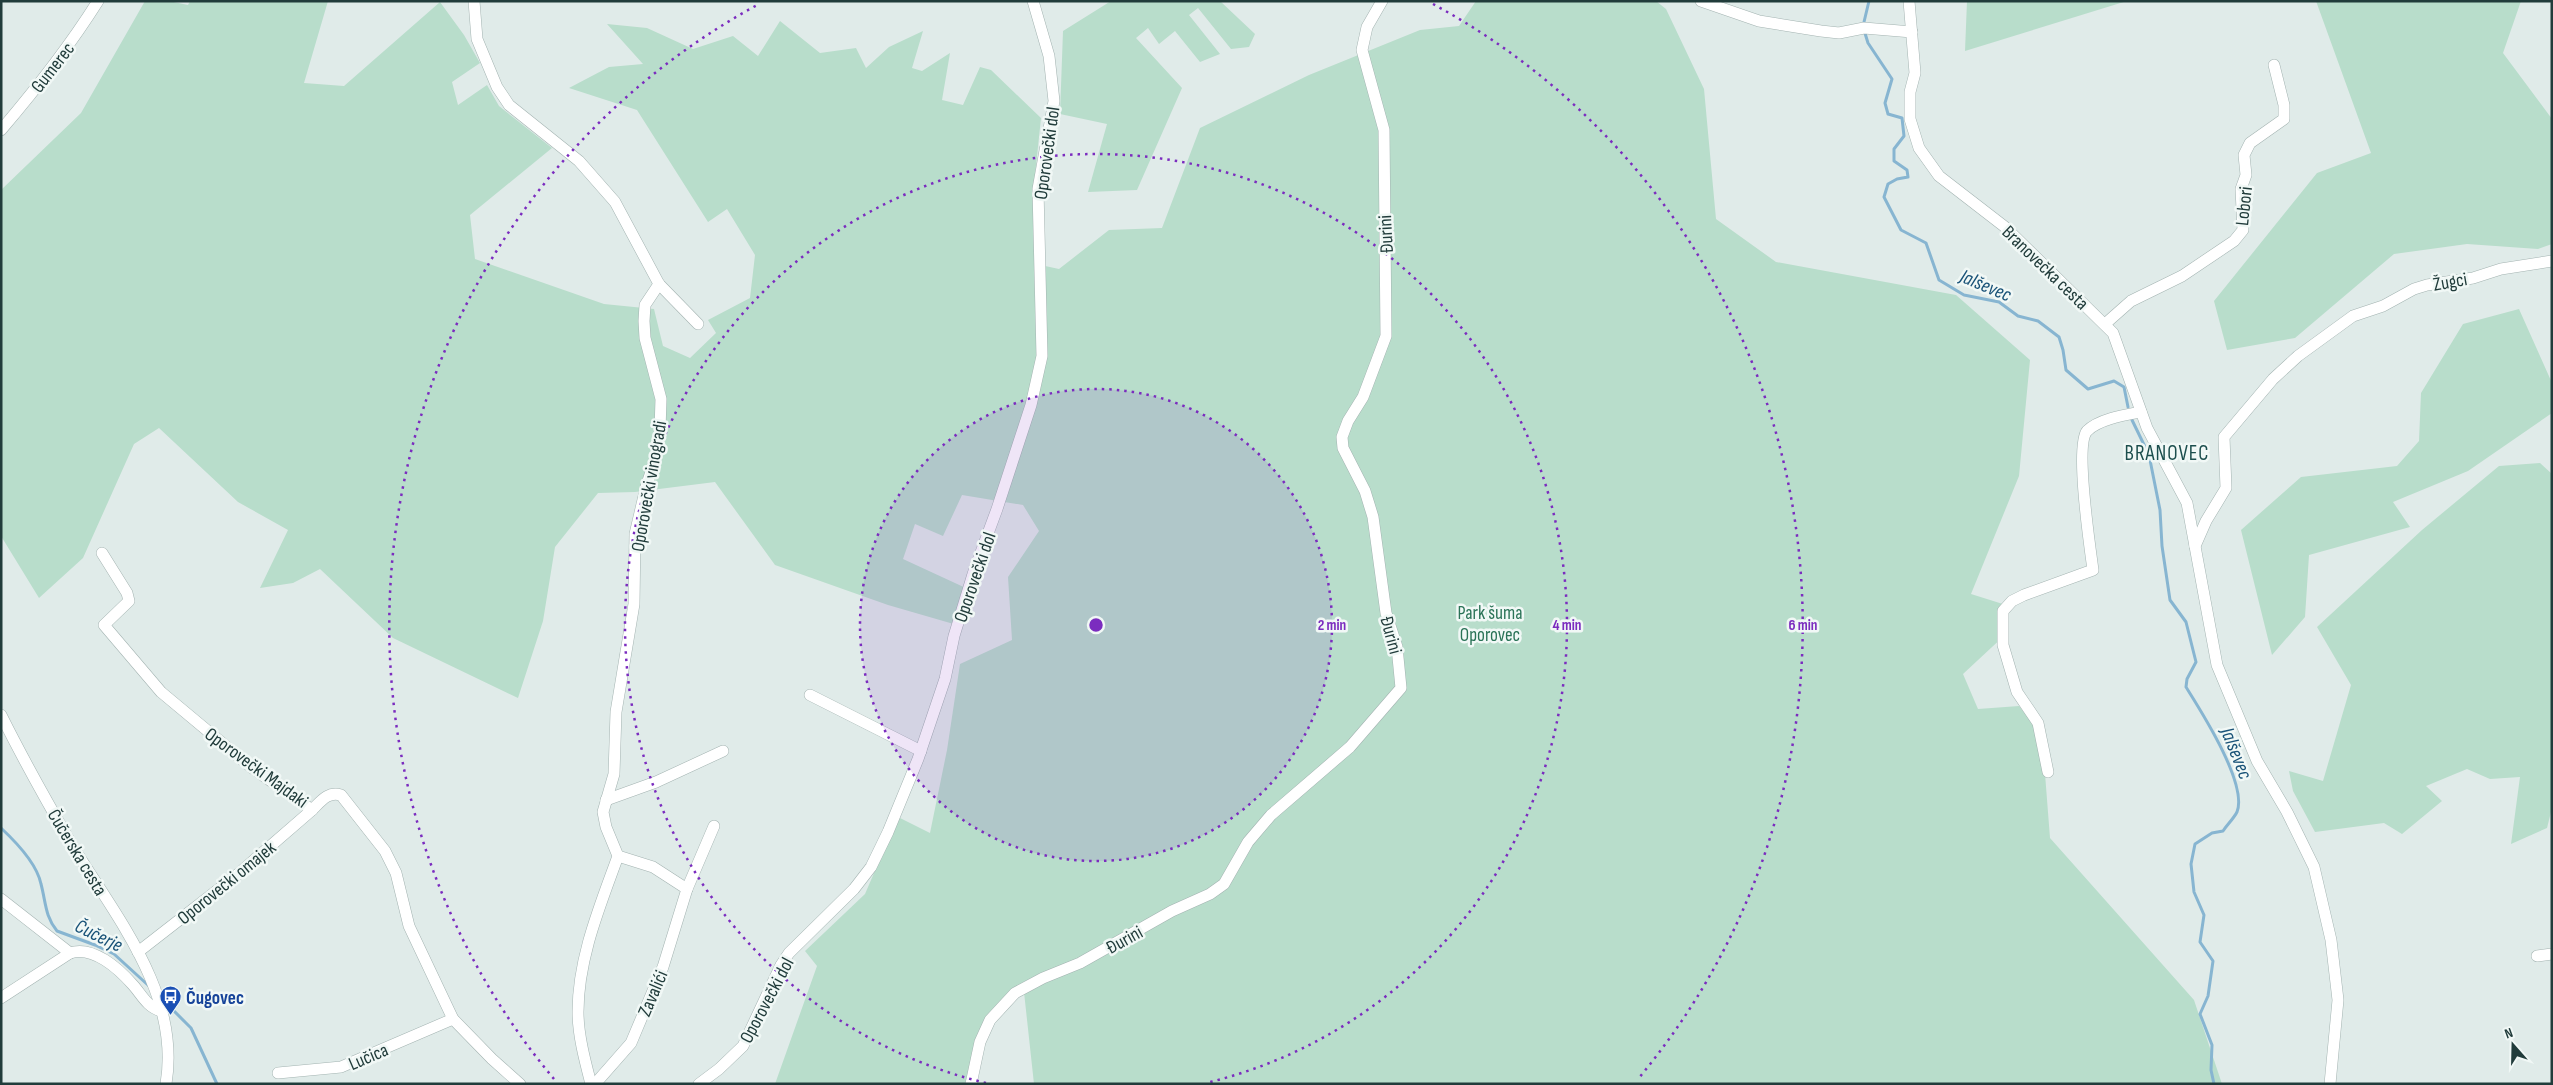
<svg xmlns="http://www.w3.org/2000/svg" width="2553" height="1085" font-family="'Sofia Sans Condensed',sans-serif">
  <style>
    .green { fill: #b8ddcb }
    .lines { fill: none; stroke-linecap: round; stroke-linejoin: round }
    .stream { stroke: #87b5d1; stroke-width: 3 }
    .minor-casing { stroke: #a3b3b1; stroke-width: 12 }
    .minor { stroke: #fff; stroke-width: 11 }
    .ring { fill: none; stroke: #7b2cbf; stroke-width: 2.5; stroke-dasharray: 2.5 5 }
    .labels { text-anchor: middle; stroke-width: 5; stroke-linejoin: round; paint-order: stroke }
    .street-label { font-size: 19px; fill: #213c3b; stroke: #f1f8f6 }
    .park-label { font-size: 19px; fill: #2a7357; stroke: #f1f8f6 }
    .transit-label { font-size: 19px; font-weight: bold; fill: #164399; stroke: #f1f8f6; text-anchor: start }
    .water-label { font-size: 20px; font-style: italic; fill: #1a5378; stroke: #f1f8f6 }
    .quarter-label { font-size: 21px; letter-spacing: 1px; fill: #1c4e4d; stroke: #f1f8f6 }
    .centre { fill: #7b2cbf; stroke: #f1f8f6; stroke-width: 2.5 }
    .ring-label { font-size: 15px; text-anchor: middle; font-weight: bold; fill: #7b2cbf; stroke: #f1f8f6; stroke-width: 5; stroke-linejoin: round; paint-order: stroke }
  </style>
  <rect width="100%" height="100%" fill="#e0ebe9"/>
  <g class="green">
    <polygon points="145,1 169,1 188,5 190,1 328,1 304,83 344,86 440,2 464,35 480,63 452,82 458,105 487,85 499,106 552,148 470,215 475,259 604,304 654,309 663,346 690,358 716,333 708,320 750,298 755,255 727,209 708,222 637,110 569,88 609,67 643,64 607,24 647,28 693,49 733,36 758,56 780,21 820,53 856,48 866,68 889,47 923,31 912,68 922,71 950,53 942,100 963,105 980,67 991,70 1041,118 1034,185 1036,264 1059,269 1109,230 1162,228 1200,128 1309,75 1420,30 1459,26 1476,1 1656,1 1666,9 1704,89 1716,219 1776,262 1956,295 2030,360 2019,476 1971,594 2006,605 2006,634 1963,674 1978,709 2019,706 2042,735 2050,838 2194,1000 2222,1084 1034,1084 1024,992 997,1018 966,1084 775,1084 817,966 805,951 865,894 898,817 930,833 947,750 960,664 1012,640 1008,577 1039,531 1023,505 962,495 943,536 915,524 903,559 968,589 957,625 888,605 775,565 715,482 635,492 598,493 555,547 543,621 518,698 393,638 320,569 293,583 260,588 288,530 238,502 159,428 134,444 83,558 39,598 1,536 1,190 81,113"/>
    <polygon points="1111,1 1220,1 1255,34 1249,47 1231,49 1198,8 1189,15 1220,54 1200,62 1175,31 1159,44 1148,28 1136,38 1182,88 1137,190 1088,192 1107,124 1060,114 1063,31"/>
    <polygon points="1967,1 2127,1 1965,51"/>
    <polygon points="2316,1 2521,1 2503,53 2552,119 2552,244 2538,249 2467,244 2394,254 2295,338 2227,350 2214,301 2317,173 2371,153"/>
    <polygon points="2519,309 2552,383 2552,413 2468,471 2393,502 2410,527 2309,555 2305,617 2272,655 2241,530 2301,477 2397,466 2419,441 2421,393 2463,324"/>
    <polygon points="2540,463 2552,474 2552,808 2547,828 2511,844 2520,777 2490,779 2467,769 2426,786 2442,801 2402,834 2384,823 2315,832 2293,791 2289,771 2323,781 2351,685 2317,627 2422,530 2499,466"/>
  </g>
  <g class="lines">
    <g class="stream">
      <polyline points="1864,22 1869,1"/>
      <polyline points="1864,30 1868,43 1892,79 1885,103 1888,114 1902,118 1904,136 1894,149 1894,161 1907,170 1908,177 1897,179 1888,184 1884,197 1901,230 1926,243 1939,280 1964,295 1999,302 2018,316 2038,321 2059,337 2063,350 2066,370 2088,389 2114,381 2124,387 2128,407"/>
      <path d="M2132,420L2149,455L2160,510L2162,546L2170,600L2186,622L2196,662L2187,679L2186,687C2201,711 2248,784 2237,812C2234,818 2227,825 2223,831L2212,833L2195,844L2191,864L2194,892L2204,915L2200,942L2213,961L2208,996L2200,1014L2212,1045L2211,1070L2214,1084"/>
      <path d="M1,828C16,842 37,864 41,884C46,903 45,916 57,931L95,945L114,954L149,986"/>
      <polyline points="162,999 191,1028 217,1084"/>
    </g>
    <defs>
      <g id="minor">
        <path d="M474,1L477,39L497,87L509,105L579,161L615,202L659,284L645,305L644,321L645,338L661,399L660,430L656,457L646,487L635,534L634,604L616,712L614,774L603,812L606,827L618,856C600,906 578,958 578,1012C578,1035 585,1061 591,1084"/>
        <polyline points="1701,1 1759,21 1821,31 1839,33 1864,28 1912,32"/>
        <polyline points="1909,1 1915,73 1910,92 1910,119 1919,148 1939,176 2005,227 2113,333 2147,428 2187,503 2217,665 2257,761 2287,812 2314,867 2331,940 2338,1000 2330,1084"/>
        <path d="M1,130C36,89 69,47 98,1"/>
        <polyline points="659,284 698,324"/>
        <polyline points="2105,324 2131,301 2182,276 2234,241 2243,230 2241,189 2246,175 2244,155 2250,143 2284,119 2284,105 2274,65"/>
        <polyline points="2195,546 2206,521 2226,488 2224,437 2273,379 2298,356 2353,316 2383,306 2414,289 2427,285 2473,278 2501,269 2552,261"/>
        <path d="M102,553L127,593L129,601L104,625L161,692L251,767L312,810C321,801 328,791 341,795L385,851L396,873L409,926L453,1019L492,1059L520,1084"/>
        <polyline points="810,695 921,751"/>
        <path d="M1,715C23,759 47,802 72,845C116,917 181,994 166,1084"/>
        <path d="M2048,772L2038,723L2017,692L2003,645V611L2012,601L2024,595L2093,570C2090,548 2075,445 2087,431C2099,419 2125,415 2141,412"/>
        <polyline points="606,800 656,782 723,751"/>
        <polyline points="687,889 714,826"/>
        <path d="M1,899L70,953C93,945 119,969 133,985C142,995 147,1007 161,1011"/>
        <polyline points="138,952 237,875 312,810"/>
        <polyline points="2537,956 2552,954"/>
        <polyline points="1,998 70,953"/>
        <polyline points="278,1073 341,1067 453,1019"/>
        <polyline points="595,1084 631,1043 663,967 687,889 653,867 618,856"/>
        <polyline points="699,1084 719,1069 743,1046 781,965 789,953 854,889 871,867 888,832 918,759 945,679 954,636 973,574 997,509 1031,405 1042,356 1038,189 1054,101 1049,56 1033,1"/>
        <polyline points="971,1084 980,1042 990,1020 1015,993 1043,978 1080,963 1172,911 1210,894 1224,884 1248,842 1271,815 1350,747 1401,688 1397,647 1386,613 1373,517 1365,491 1343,448 1342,437 1348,421 1363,397 1386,336 1384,130 1362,50 1367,27 1382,1"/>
      </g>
    </defs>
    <use href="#minor" class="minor-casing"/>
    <use href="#minor" class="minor"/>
  </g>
  <circle cx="1096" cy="625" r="236" fill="#7b2cbf" fill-opacity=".12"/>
  <g class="ring">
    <circle cx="1096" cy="625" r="236"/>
    <path d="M986 1083A471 471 0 1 1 1206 1083"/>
    <path d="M554 1079A707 707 0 0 1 759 4M1433 4A707 707 0 0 1 1638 1079"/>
  </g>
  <defs>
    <symbol id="bus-pin" viewBox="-11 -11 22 30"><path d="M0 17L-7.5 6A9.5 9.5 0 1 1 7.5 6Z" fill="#1a4fb4" stroke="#f1f8f6"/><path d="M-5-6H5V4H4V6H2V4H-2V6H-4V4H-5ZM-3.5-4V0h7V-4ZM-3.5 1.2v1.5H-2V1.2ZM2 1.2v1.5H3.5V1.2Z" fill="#fff"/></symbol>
  </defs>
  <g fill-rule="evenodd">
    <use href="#bus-pin" x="158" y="984" width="25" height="34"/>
  </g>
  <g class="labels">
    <g class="street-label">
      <text transform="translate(52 67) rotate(-52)" y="7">Gumerec</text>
      <text transform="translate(1046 153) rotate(-82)" y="7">Oporovečki dol</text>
      <text transform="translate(2243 206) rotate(-84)" y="7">Lobori</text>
      <text transform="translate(1385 234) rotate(-93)" y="7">Đurini</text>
      <text transform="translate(2046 267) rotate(44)" y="7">Branovečka cesta</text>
      <text transform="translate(2450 281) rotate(-10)" y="7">Žugci</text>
      <text transform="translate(648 486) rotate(-80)" y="7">Oporovečki vinogradi</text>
      <text transform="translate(974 577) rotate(-71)" y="7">Oporovečki dol</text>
      <text transform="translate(1392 635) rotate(75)" y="7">Đurini</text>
      <text transform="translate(257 767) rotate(36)" y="7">Oporovečki Majdaki</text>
      <text transform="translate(78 852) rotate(59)" y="7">Čučerska cesta</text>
      <text transform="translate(226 882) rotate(-39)" y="7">Oporovečki omajek</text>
      <text transform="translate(1124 939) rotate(-29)" y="7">Đurini</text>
      <text transform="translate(652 993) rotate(-67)" y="7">Zavalići</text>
      <text transform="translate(766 1000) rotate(-62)" y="7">Oporovečki dol</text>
      <text transform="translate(368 1056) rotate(-23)" y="7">Lučica</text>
    </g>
    <g class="park-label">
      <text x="1490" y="619">Park šuma<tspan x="1490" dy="22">Oporovec</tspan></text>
    </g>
    <g class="transit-label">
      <text x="186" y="1004">Čugovec</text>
    </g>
    <g class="water-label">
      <text transform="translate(1986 285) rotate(23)" y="7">Jalševec</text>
      <text transform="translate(2237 753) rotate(68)" y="7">Jalševec</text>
      <text transform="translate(99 935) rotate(26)" y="7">Čučerje</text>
    </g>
    <g class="quarter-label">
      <text x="2167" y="460">BRANOVEC</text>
    </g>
  </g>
  <circle cx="1096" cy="625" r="8" class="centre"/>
  <g class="ring-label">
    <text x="1332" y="630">2 min</text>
    <text x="1567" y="630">4 min</text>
    <text x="1803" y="630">6 min</text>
  </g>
  <rect width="2553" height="1085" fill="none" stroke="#213c3b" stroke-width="5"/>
  <g transform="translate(2513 1045) rotate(340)" stroke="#f1f8f6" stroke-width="4" paint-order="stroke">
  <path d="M0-4L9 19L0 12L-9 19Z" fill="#213c3b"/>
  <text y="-8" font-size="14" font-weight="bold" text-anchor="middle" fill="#213c3b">N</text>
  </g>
</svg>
